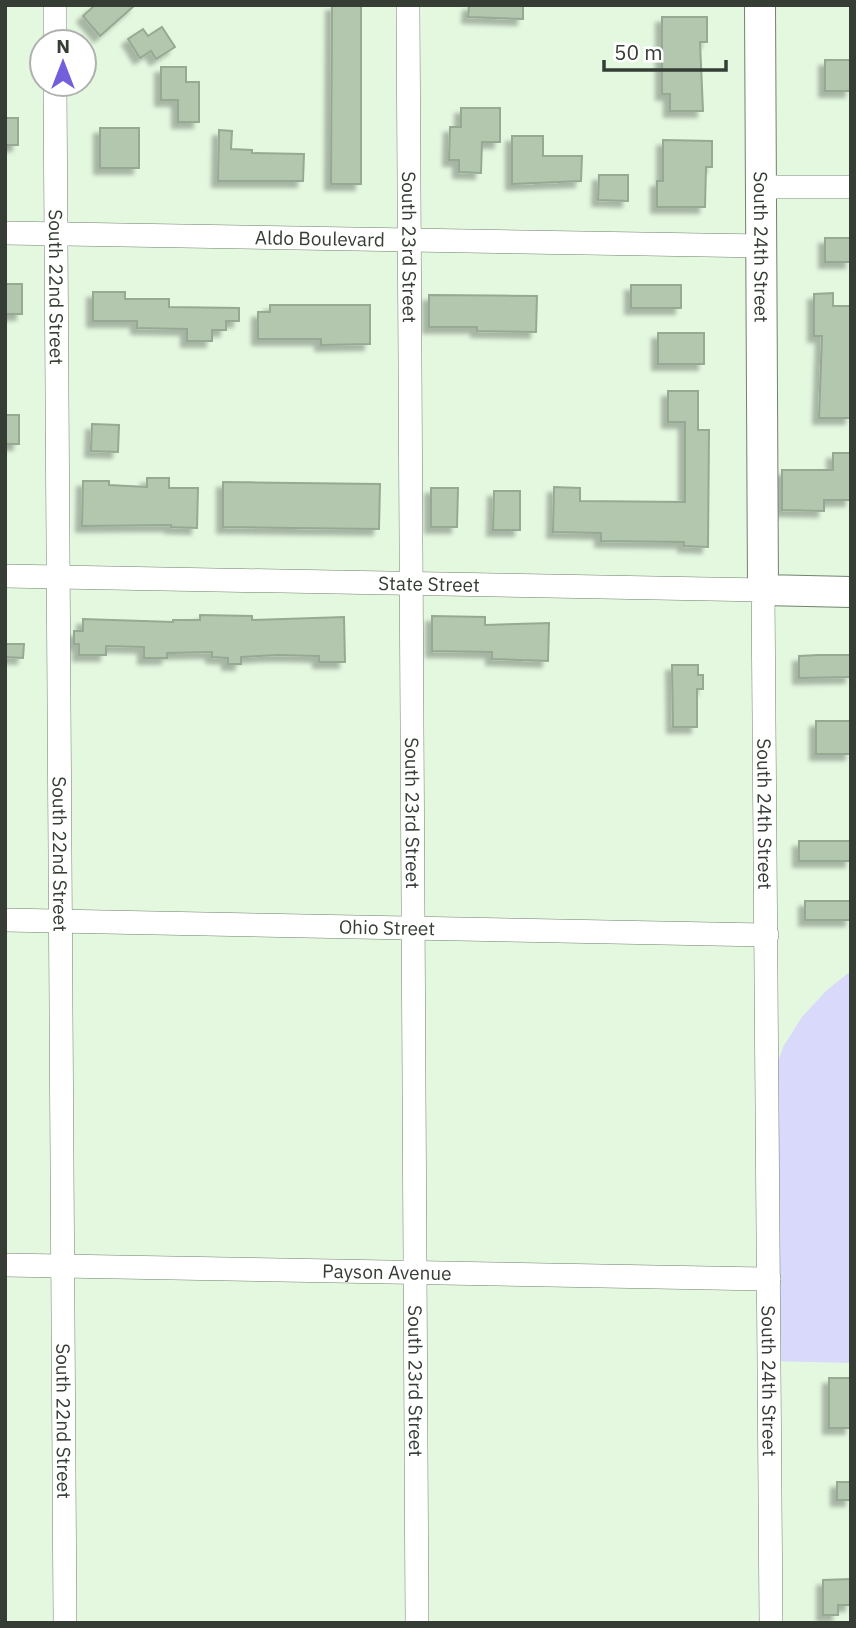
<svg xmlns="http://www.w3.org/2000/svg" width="856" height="1628" font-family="'IBM Plex Sans',sans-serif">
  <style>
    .green { fill: #d9d9fb }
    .building { fill: #b3c7af; stroke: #96a992; stroke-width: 2; filter: url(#shadow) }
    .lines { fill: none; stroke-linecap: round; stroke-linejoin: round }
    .minor-casing { stroke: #70826c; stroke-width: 24 }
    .major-casing { stroke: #70826c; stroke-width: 32 }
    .minor { stroke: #fff; stroke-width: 23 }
    .major { stroke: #fff; stroke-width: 30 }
    .labels { text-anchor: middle; stroke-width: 5; stroke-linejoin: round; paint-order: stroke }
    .street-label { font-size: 19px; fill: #353d34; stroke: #fff }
  </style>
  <defs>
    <filter id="shadow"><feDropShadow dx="-6" dy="6" stdDeviation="2" flood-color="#0004"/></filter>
  </defs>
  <rect width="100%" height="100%" fill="#e4f8e0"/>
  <polygon class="green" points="851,971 851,1363 769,1361 768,1093 783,1047 802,1017 827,990"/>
  <g class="building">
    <polygon points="95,5 135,5 100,36 83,16"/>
    <polygon points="332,5 361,5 361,184 331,184"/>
    <polygon points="469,5 523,5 523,19 468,17"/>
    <polygon points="662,17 707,17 707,42 700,42 703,111 670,111 670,94 662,94"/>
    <polygon points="162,27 175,47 156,59 151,51 140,58 128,39 143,29 148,36"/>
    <rect x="825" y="60" width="26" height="31"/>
    <polygon points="161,67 186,67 186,82 199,82 199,122 178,122 178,100 161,100"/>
    <polygon points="461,108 500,108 500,142 482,142 481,173 459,172 459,160 449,160 450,127 461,127"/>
    <rect x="5" y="118" width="13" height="27"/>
    <rect x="100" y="128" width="39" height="40"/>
    <polygon points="219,130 232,131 231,149 252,150 252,153 304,154 303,181 218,181"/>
    <polygon points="512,136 543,136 543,156 582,156 581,181 512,184"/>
    <polygon points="663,140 712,141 712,167 706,167 705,207 657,207 657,181 663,181"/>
    <polygon points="599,175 628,175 628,201 598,200"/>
    <rect x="825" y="238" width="26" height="24"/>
    <rect x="5" y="284" width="17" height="30"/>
    <rect x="631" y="285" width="50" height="23"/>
    <polygon points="93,292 125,292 125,299 169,299 169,307 239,308 239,321 226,321 226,330 212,330 212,341 187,341 187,329 137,328 137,321 93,321"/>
    <polygon points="833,293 833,306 851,306 851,418 819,418 822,336 814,336 814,294"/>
    <polygon points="429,295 537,296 536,332 477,331 477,327 429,327"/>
    <polygon points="270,305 370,305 370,344 321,345 321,339 258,339 258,312 270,312"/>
    <rect x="658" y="333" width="46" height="31"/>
    <polygon points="668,391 698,391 698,430 709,430 708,547 684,546 684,542 601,541 601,533 553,532 554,487 580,488 580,501 685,502 685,422 668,422"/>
    <rect x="5" y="415" width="14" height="29"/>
    <polygon points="92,424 119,425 118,452 91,451"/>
    <polygon points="833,453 851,453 851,500 824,500 824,511 782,510 782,470 833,470"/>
    <polygon points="147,478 169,478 169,488 198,488 197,528 171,527 171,525 82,526 83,481 109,481 109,485 147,487"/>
    <polygon points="223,482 380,484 379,529 223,527"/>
    <polygon points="431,488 458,488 457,527 431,527"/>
    <polygon points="494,491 520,491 520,530 493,530"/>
    <polygon points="200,615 252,616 252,620 344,617 345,662 319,662 319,656 278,655 241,657 241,664 228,664 228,658 212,657 212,652 167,653 167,658 144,658 144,647 106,646 106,655 79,655 79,644 74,644 74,631 83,631 83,619 173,622 173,620 200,620"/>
    <polygon points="432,616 485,617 485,625 549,623 548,661 492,659 492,652 432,651"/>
    <polygon points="5,644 24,644 23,658 5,657"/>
    <polygon points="819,655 851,655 851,677 799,678 799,656"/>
    <polygon points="672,665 698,665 698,675 703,675 703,689 697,689 697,727 673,727"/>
    <rect x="816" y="721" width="35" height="33"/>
    <rect x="799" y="841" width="52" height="20"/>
    <rect x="805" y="901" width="46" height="19"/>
    <rect x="829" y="1378" width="22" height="50"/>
    <rect x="837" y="1482" width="14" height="18"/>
    <polygon points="851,1579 851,1605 838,1605 838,1615 823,1615 823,1580"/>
  </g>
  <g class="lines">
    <defs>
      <g id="minor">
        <polyline points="55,5 55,42"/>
        <path id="s1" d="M408,5L417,1623"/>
        <path id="s2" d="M55,84L65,1623"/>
        <polyline points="762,187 851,187"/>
        <path id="s3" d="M5,233L762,246"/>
        <path id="s4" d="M5,576L763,590L771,1623"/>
        <path id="s5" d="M5,920L767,935"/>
        <path id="s6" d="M5,1265L769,1279"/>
      </g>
      <g id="major">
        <path id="s7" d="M760,5L763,590L851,592"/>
      </g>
    </defs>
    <use href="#minor" class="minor-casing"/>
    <use href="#major" class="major-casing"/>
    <use href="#minor" class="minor"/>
    <use href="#major" class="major"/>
  </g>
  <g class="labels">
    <g class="street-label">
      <text dy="7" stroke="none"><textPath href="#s3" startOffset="315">Aldo Boulevard</textPath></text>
      <text dy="7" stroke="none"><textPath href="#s1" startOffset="242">South 23rd Street</textPath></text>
      <text dy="7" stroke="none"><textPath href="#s7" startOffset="242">South 24th Street</textPath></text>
      <text dy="7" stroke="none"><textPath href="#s2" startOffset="203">South 22nd Street</textPath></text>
      <text dy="7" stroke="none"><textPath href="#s4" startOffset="424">State Street</textPath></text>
      <text dy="7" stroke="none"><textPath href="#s1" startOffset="808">South 23rd Street</textPath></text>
      <text dy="7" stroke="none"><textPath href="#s4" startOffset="982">South 24th Street</textPath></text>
      <text dy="7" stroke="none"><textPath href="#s2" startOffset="770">South 22nd Street</textPath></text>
      <text dy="7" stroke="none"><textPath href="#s5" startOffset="382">Ohio Street</textPath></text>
      <text dy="7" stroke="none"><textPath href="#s6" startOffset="382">Payson Avenue</textPath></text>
      <text dy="7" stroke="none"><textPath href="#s1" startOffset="1376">South 23rd Street</textPath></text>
      <text dy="7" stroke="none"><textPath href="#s4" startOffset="1549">South 24th Street</textPath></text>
      <text dy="7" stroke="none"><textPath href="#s2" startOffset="1337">South 22nd Street</textPath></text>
    </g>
  </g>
  <rect width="856" height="1628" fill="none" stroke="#353d34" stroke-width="14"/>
  <g transform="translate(63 63)"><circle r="33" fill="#ffffff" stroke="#aeb1ae" stroke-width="2"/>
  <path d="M0-5L12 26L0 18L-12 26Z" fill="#725fda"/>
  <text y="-10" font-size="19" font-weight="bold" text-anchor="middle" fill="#353d34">N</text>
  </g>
  <path d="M604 60v10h122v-10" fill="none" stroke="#353d34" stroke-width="3.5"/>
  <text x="614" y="60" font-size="21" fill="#353d34" stroke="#ffffff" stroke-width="5" paint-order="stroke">50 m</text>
</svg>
